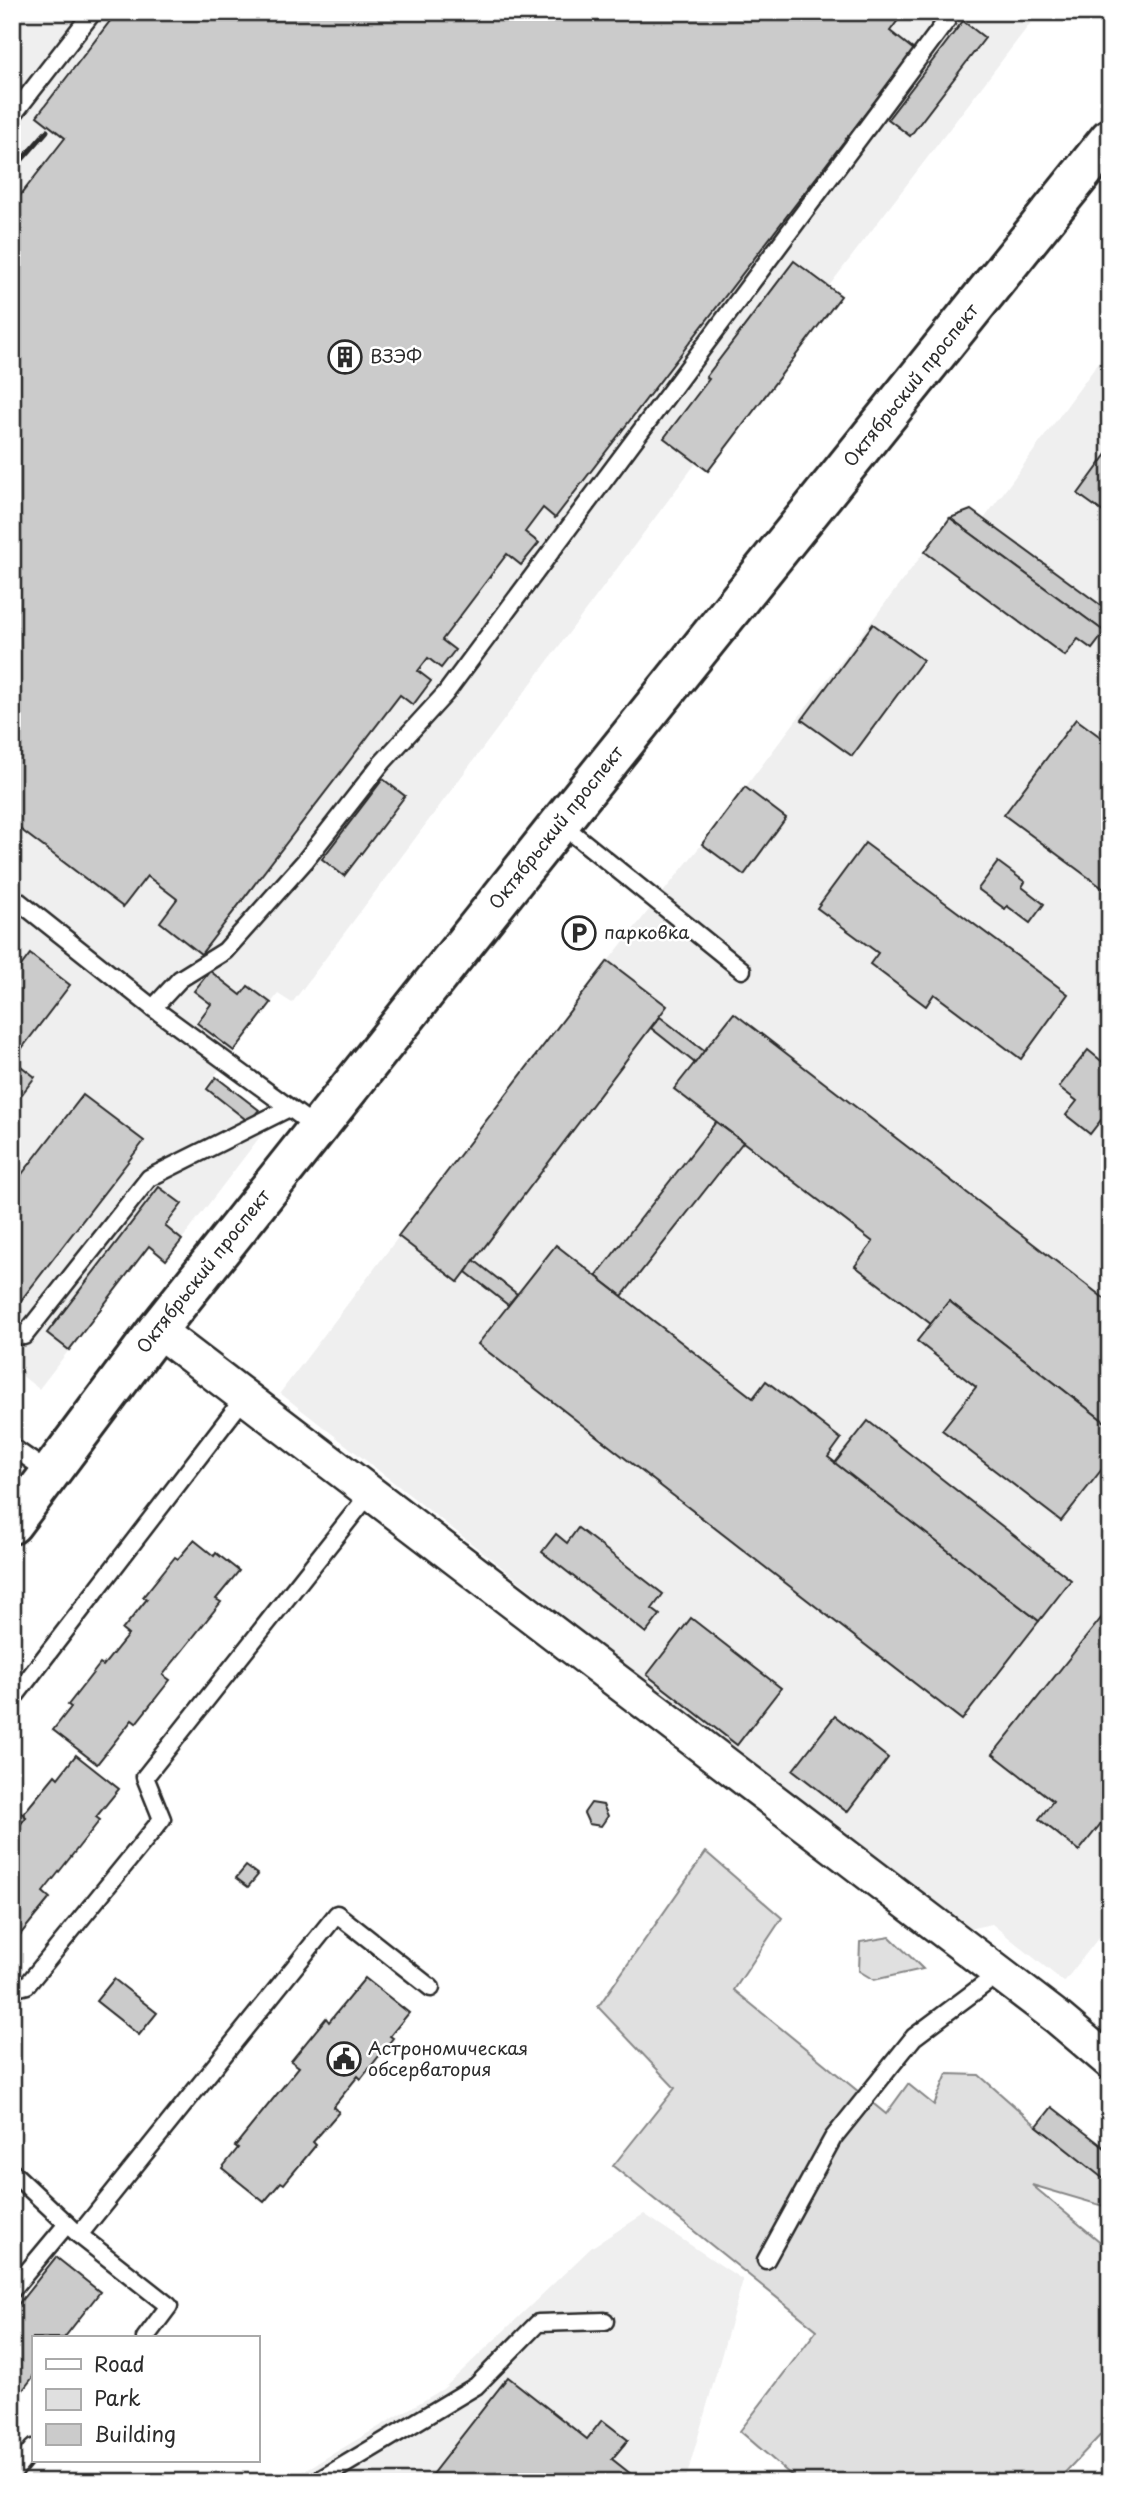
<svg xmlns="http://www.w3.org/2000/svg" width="1122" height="2494" font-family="'Playpen Sans',sans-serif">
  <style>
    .built { fill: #efefef }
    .green { fill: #e0e0e0; stroke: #868686; stroke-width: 2 }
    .building { fill: #cbcbcb; stroke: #2b2b2b; stroke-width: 2 }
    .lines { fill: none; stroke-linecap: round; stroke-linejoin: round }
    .lane-casing { stroke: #2b2b2b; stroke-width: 21 }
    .street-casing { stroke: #2b2b2b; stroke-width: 38 }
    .primary-casing { stroke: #2b2b2b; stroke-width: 44 }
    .lane { stroke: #fff; stroke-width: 16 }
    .street { stroke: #fff; stroke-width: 33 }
    .primary { stroke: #fff; stroke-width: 38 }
    .rail { stroke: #2b2b2b; stroke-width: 5 }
    .labels { text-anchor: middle; stroke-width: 5; stroke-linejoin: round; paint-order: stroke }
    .poi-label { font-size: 18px; fill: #2b2b2b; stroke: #fff; text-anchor: start }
    .street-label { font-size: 18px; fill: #2b2b2b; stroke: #fff }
  </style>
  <rect width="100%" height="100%" fill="#fff"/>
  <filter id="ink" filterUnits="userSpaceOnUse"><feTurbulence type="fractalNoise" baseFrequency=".0143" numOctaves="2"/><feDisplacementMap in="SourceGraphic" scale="14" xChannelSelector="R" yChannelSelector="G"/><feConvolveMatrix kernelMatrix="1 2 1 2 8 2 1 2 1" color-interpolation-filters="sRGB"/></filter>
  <g filter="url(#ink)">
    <g class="built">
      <polygon points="12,12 1039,12 829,286 841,296 708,471 696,463 292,1003 278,994 205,1088 262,1134 166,1260 148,1247 39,1389 12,1368"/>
      <polygon points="1110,347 1110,1923 1064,1982 992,1924 963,1930 280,1393 608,961 702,844 950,518 984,519"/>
      <polygon points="644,2214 743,2280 685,2482 285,2482 443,2389 592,2247"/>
    </g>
    <g class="green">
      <polygon points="706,1852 782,1918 734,1990 886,2114 908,2084 934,2105 947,2074 979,2075 1037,2126 1110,2183 1110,2208 1032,2185 1110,2250 1110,2425 1056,2482 799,2482 740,2431 817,2330 613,2166 675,2088 598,2007"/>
      <polygon points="890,1937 923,1969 874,1980 859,1971 860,1942"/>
    </g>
    <g class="building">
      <polygon points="117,12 904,12 890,31 914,50 555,518 543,508 525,532 539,543 521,565 507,554 442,640 455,650 441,668 428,658 418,671 431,681 413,705 400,695 201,954 160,922 177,899 147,876 123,907 12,823 12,206 65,138 37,116"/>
      <polygon points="963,21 985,38 910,136 888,119"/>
      <polygon points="794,261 841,296 708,471 664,438 709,379 706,377"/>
      <polygon points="1110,450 1110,517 1078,494"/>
      <polygon points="971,510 1110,612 1110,636 950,518"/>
      <polygon points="950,518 1105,632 1092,649 1078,639 1065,656 925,552"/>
      <polygon points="873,624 923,660 852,756 802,720"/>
      <polygon points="1076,719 1110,744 1108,892 1004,815"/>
      <polygon points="383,779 405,796 344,876 322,859"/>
      <polygon points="745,787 786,818 744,875 702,844"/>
      <polygon points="865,843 1068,994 1021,1059 934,994 926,1006 870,964 878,953 817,908"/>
      <polygon points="998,862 1025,882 1022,887 1044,904 1030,923 1007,906 1005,909 978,889"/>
      <polygon points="30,954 70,985 13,1060 35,1077 12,1107 12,978"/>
      <polygon points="608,961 667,1006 458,1282 398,1236"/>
      <polygon points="210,971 241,995 248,986 271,1003 234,1051 197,1023 211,1004 194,991"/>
      <polygon points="734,1013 1110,1303 1110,1426 949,1301 931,1324 855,1266 873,1242 674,1089"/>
      <polygon points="660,1017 704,1051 695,1063 651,1028"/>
      <polygon points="1088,1050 1110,1068 1110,1127 1101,1120 1090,1134 1066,1115 1077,1101 1059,1087"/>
      <polygon points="216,1077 259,1110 249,1122 207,1089"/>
      <polygon points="83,1095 144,1141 12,1312 12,1187"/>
      <polygon points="716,1122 743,1142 622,1296 596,1276"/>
      <polygon points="159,1187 182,1204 165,1226 182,1240 166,1260 149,1246 69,1350 47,1333"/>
      <polygon points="556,1245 753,1398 766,1381 841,1439 828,1457 1039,1621 962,1720 478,1344"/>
      <polygon points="474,1260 517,1294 508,1305 466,1272"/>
      <polygon points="949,1301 1110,1426 1110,1459 1061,1521 942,1430 976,1387 917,1341"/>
      <polygon points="868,1421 1071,1580 1039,1621 835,1463"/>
      <polygon points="578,1528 663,1594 652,1609 660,1615 646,1633 542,1552 556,1534 567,1543"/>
      <polygon points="194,1540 214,1556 216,1553 239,1571 216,1599 221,1602 163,1675 170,1680 136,1723 132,1720 97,1764 53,1730 71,1707 68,1705 100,1664 103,1666 128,1635 122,1630 147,1599 143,1597 175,1557 178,1559"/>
      <polygon points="1110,1607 1110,1812 1079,1851 1039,1819 1053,1801 993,1754"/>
      <polygon points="691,1618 781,1688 737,1745 647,1675"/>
      <polygon points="835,1716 888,1758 847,1812 793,1770"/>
      <polygon points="76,1755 119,1789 96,1817 100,1820 43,1892 50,1898 15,1941 12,1939 12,1835 26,1817 23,1814 55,1775 58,1778"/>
      <polygon points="591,1803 603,1805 608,1816 601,1826 589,1824 584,1813"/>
      <polygon points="12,1806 26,1817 12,1835"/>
      <polygon points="246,1866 258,1875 248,1887 236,1878"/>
      <polygon points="365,1978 409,2013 390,2036 393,2038 361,2079 358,2076 333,2107 339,2112 313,2142 316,2145 284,2184 281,2182 264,2202 222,2168 238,2148 235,2146 299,2067 291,2061 326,2018 329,2022"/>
      <polygon points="114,1979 157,2013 139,2035 96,2001"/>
      <polygon points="1052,2107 1110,2152 1110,2184 1037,2126"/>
      <polygon points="56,2257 100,2292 64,2338 33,2338 33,2377 12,2404 12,2312"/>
      <polygon points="508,2377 587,2439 602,2420 628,2440 612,2459 641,2482 426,2482"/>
    </g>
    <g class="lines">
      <defs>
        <g id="lane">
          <polyline points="12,116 93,12"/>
          <polyline points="560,823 742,970"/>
          <polyline points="12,896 153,1008 317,1128"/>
          <polyline points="153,1008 180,979 225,951 305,861 380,765 445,694 947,20 948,12"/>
          <polyline points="24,1336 149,1178 289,1108"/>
          <polyline points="12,1447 51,1474"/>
          <polyline points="12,1700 244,1398"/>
          <polyline points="12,1989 27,1985 162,1819 145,1777 370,1493"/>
          <polyline points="12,2172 79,2235 169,2306 145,2338"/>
          <polyline points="79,2235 337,1914 431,1988"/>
          <polyline points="766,2260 833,2138 914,2037 998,1974"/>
          <polyline points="12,2290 67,2224"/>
          <polyline points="12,2474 33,2448"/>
          <polyline points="316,2482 476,2386 538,2323 605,2321"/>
        </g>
        <polyline id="street" points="157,1330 1058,2018 1110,2062"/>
        <g id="primary">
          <path id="s1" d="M12,1524L157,1330L560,823L1110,138"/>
        </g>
      </defs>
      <use href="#lane" class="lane-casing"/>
      <use href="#street" class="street-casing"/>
      <use href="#primary" class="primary-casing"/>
      <use href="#lane" class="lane"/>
      <use href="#street" class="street"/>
      <use href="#primary" class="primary"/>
      <polyline class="rail" points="12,171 47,131"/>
    </g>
  </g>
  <defs>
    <symbol id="building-ring" viewBox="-11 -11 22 22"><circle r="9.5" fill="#fff" stroke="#2b2b2b" stroke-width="1.5"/><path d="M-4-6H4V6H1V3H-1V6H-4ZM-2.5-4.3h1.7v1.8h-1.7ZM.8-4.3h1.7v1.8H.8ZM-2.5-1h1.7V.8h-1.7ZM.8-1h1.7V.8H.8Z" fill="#2b2b2b"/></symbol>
    <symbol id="parking-ring" viewBox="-11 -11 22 22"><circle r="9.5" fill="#fff" stroke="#2b2b2b" stroke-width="1.5"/><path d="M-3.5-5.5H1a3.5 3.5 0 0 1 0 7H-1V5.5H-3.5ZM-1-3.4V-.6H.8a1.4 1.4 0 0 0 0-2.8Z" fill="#2b2b2b"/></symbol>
    <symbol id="civic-ring" viewBox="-11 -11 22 22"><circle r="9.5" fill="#fff" stroke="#2b2b2b" stroke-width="1.5"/><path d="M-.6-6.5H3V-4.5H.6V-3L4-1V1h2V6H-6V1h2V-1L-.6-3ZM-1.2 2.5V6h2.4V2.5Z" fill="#2b2b2b"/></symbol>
  </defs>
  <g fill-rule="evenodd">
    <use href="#building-ring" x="326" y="338" width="38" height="38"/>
    <use href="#parking-ring" x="560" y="914" width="38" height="38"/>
    <use href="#civic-ring" x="325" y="2040" width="38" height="38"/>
  </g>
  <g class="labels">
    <g class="poi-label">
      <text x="370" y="363">ВЗЭФ</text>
      <text x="604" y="939">парковка</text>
      <text x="368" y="2055">Aстрономическая<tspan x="368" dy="21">обсерватория</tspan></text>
    </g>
    <g class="street-label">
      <text dy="6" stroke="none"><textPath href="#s1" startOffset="1451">Октябрьский проспект</textPath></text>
      <text dy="6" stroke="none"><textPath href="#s1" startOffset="884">Октябрьский проспект</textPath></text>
      <text dy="6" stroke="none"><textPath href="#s1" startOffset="317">Октябрьский проспект</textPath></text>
    </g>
  </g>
  <rect width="1122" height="2494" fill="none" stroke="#fff" stroke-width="42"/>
  <rect x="21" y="21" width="1080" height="2452" fill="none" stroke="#2b2b2b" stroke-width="2.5" filter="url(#ink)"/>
  <rect x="32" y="2336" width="228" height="126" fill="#ffffff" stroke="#aaaaaa" stroke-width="2"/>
  <rect x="46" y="2359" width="35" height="10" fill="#ffffff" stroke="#aaaaaa" stroke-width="2"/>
  <text x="94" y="2372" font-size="21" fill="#2b2b2b">Road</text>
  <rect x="46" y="2389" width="35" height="21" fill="#e0e0e0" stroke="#aaaaaa" stroke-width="2"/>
  <text x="94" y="2406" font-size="21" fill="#2b2b2b">Park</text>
  <rect x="46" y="2424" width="35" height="21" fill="#cbcbcb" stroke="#aaaaaa" stroke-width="2"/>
  <text x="94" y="2442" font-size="21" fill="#2b2b2b">Building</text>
</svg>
